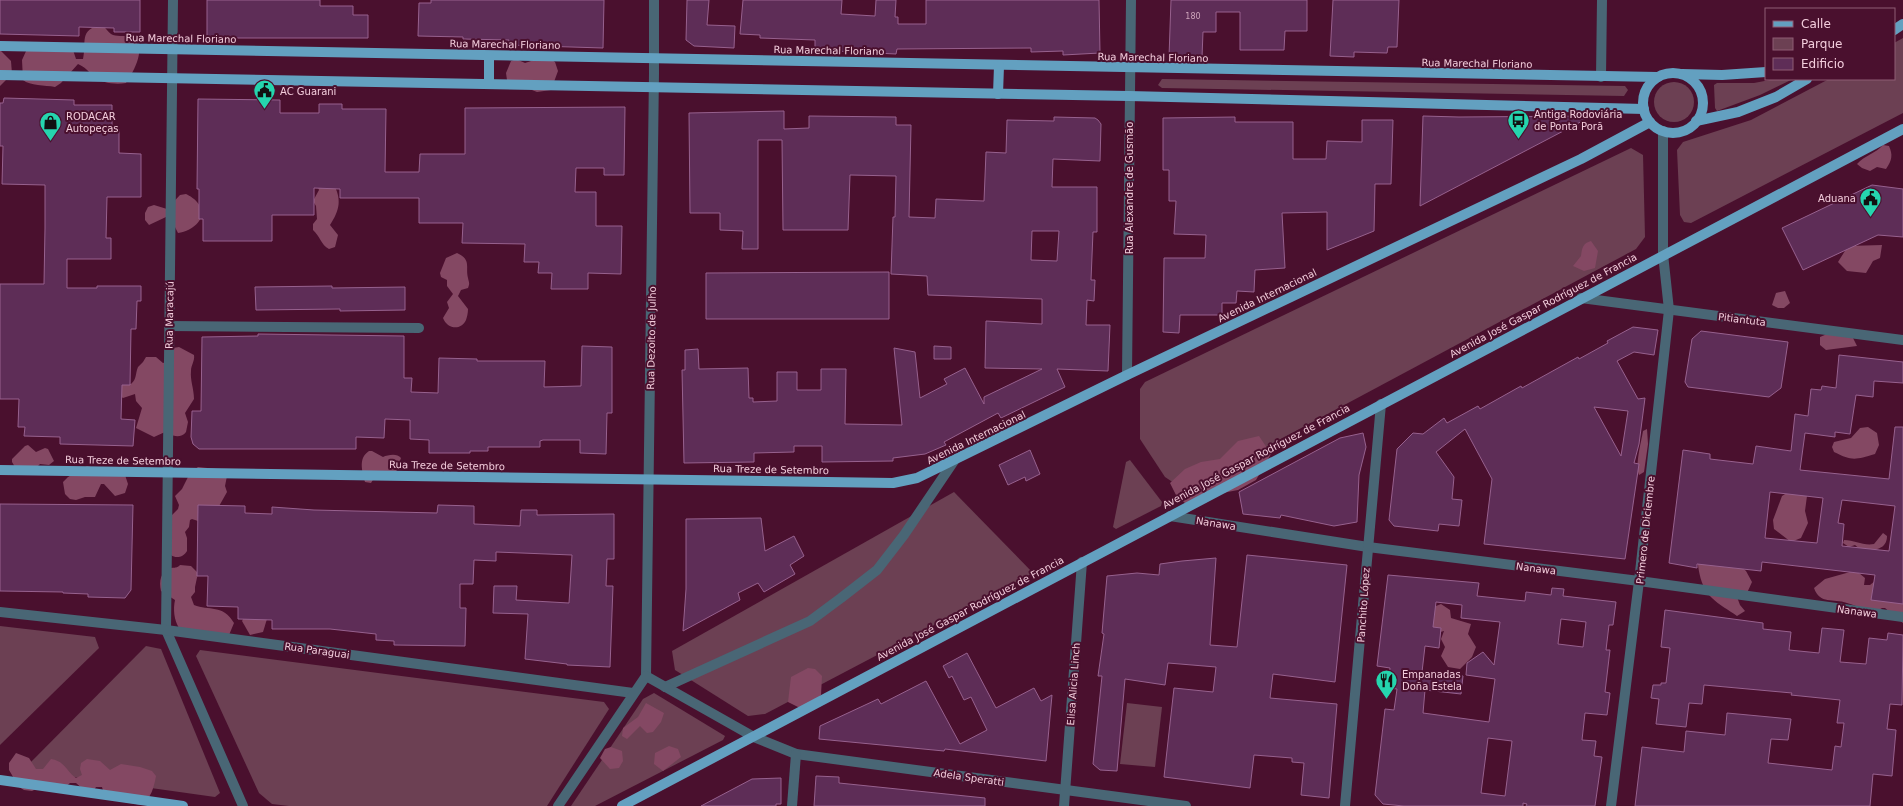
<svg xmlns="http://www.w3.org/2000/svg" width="1903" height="806" font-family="'DejaVu Sans',sans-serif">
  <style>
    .green { fill: #6c4053 }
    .forest { fill: #844863 }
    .building { fill: #5e2d57; stroke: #97618e; fill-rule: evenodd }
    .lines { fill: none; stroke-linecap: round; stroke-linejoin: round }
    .minor { stroke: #496675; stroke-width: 10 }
    .major { stroke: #63a0c0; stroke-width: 10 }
    .labels { text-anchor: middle; stroke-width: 4; stroke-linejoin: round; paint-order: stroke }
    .number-label { font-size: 8px; fill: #cea5bb }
    .street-label { font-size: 10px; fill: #f3cddc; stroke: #4a102e }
    .poi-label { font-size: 10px; fill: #f3cddc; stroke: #4a102e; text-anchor: start }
  </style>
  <rect width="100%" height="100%" fill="#4a102e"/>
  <g class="green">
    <polygon points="1903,38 1903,113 1691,223 1684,222 1680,215 1677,150 1683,142 1751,120 1829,79 1894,79 1894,43"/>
    <polygon points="1162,79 1625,86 1628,90 1624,96 1162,88 1158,85"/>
    <polygon points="1775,79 1793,79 1760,95 1717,111 1715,108 1714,85 1717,83 1754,83"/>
    <circle cx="1674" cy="102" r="20"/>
    <polygon points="1631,148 1643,155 1645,237 1636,249 1195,485 1180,487 1165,477 1140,439 1140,389 1145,382"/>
    <polygon points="1130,460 1162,502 1161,506 1116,529 1113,527 1126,462"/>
    <polygon points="954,492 1033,573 765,714 748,716 675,670 672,651"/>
    <polygon points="0,626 95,637 99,648 0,745"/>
    <polygon points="146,646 161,649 220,793 215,797 30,771 28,765"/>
    <polygon points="200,650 604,702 609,709 547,806 289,806 272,804 259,793 196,656"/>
    <polygon points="654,693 725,736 723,740 595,806 571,806 643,699"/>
    <polygon points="1127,703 1162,707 1155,767 1120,764"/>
  </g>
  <g class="forest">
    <path d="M102,25C105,27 108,32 111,34C116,37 124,35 130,37C149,45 134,71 126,83C116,85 100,83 93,76C88,71 85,67 78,64L61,83L55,87C45,85 30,86 23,80L22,60L27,49L73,50L76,59H83C87,43 78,29 102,25Z"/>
    <polygon points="0,50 11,61 12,74 0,86"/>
    <polygon points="546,56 555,62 558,71 551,90 537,92 507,80 506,73 511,61 516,59 525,63"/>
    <path d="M1883,145L1889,146C1893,155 1892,160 1886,169L1877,167L1870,171L1862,168L1857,164C1865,155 1875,154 1883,145Z"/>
    <path d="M333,183C342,199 340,210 330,225L338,235L335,247L329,249C321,245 320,236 313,230V224L317,219L316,206L313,201L319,190L317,185Z"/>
    <path d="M186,194C190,196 195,199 197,202C210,217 193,231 178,233L172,221L166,217L149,225L145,220V213L148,207L154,205L167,209L180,195Z"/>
    <path d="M1591,241L1598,251L1595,268L1584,271L1573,266L1581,256C1582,248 1583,243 1591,241Z"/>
    <polygon points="1882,245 1880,258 1873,261 1866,273 1847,271 1838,262 1848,246"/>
    <path d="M457,253C472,260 465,267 468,278C469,283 470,283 468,288L461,290L458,296L468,309C468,313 467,317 466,320C461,331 447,329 443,318L449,308L447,302L453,294L447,286V280L441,277L440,273L446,258Z"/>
    <polygon points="1785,291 1790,303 1784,308 1778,308 1772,305 1776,293"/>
    <polygon points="1834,331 1851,334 1857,346 1826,350 1820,345 1820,337"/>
    <path d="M179,347L194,355C195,361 191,365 191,371C190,380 194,389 194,399L185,413L188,422L186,432C181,439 171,436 165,432L154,437L136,428L142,408L136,401L135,394L123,398L120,396L117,385L128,383L131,384C137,379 135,374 138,367L143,362L146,357H156L163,363L166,362L173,348Z"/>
    <path d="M1868,427L1877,433L1879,445L1875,454C1855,460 1852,461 1834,452L1832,447L1834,442L1851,438L1860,428Z"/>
    <path d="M1647,429L1648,444L1644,472L1639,475C1635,464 1641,443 1643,431Z"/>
    <polygon points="1259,436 1271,454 1256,480 1238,490 1207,496 1189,506 1177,497 1170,483 1185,469 1201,462 1220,459 1238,441"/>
    <polygon points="28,445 36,452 45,448 48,449 54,461 49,465 40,464 38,466 15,467 12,462 12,459 25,446"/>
    <path d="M369,451H372L383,457C388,455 397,453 401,458L396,472L374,478L371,483L365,482C362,471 358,458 369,451Z"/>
    <polygon points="87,466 125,475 128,484 125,493 115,496 104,484 101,484 95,497 85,497 76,500 70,499 65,494 63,482 68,477"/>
    <path d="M198,467L217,469L227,476L225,486L227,492L218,508L198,521L192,519L190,520L189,527L185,532L187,538V551C184,557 176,559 171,555V516L178,509L179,505L175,496L182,489L190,473Z"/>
    <polygon points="1793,489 1800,489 1807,496 1805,511 1808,523 1801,538 1791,542 1774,529 1773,520 1782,496"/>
    <path d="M1883,533L1887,536C1887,550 1874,550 1862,551L1855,545L1849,547L1843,543L1844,540C1855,540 1863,546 1874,544Z"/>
    <path d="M1697,539L1739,565L1746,571L1752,582L1747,593L1737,597L1740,605L1745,611L1737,616C1729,610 1719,605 1712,598C1697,584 1697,558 1697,539Z"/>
    <path d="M180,565L191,566L198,573L195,587V592L191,597L194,605C209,611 223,604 234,623L229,635L179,628C174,620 173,609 175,600L161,591C159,581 160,572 171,568C175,567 176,569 180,565Z"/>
    <path d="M1850,572L1859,573L1865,578L1864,585H1870L1875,581L1903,600V623L1885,608H1882L1874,613C1864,610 1855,605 1847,603C1833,598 1820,605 1814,588L1825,579Z"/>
    <polygon points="1441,604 1450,610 1451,618 1471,624 1468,634 1476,647 1472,657 1460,669 1448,667 1441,656 1445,647 1441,639 1444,631 1432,634 1430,613 1436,606"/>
    <polygon points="249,610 267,619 263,632 250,635 242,621"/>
    <polygon points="808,668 815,669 822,676 821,695 812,703 800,708 788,702 791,677"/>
    <polygon points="646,703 664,713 661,722 653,732 647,733 640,726 627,739 622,736 623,728 638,717"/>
    <polygon points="669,746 678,749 681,757 663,771 654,764 655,753"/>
    <polygon points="611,747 622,751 623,761 619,768 610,769 600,758 605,749"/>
    <path d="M16,753L29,758L36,769H43L51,759C65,761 66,771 76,778L82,775L80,769L81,763L87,759L100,761L110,770L121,764L140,767L152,771L156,776C154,787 151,799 141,805L108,799L104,794L102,787H96L92,793L86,792L76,783H70L60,792L38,788L32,791L24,790L19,787L9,770V763Z"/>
  </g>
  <g class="building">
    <polygon points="0,0 140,0 140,32 114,32 114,28 79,27 79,36 0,34"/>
    <polygon points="207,0 320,0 320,6 353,6 353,15 368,15 368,38 207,38"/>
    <polygon points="431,0 604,0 603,48 508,45 509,40 463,39 463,37 418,36 419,3 431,3"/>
    <polygon points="687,0 709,0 707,25 735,26 734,48 694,46 686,40"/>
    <polygon points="743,0 842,0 841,14 875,16 876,0 896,0 895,17 898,17 898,24 926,24 926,0 1099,0 1100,53 1063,55 1063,51 1031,52 1031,48 897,49 896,54 815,50 815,40 760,38 760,35 740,34"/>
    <polygon points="1171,0 1307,0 1307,31 1285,31 1284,50 1240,50 1240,12 1216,12 1216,32 1203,32 1202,57 1169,57"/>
    <polygon points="1333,0 1399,0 1397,47 1388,47 1387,53 1354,52 1354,57 1330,56"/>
    <polygon points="4,98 74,100 74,105 112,105 112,129 119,129 119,153 141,154 141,197 107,197 106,238 111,238 111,259 67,259 67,288 97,288 97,286 141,286 141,301 137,301 136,329 131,329 130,385 122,385 121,419 135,420 133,446 60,444 60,437 24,436 25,427 18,427 19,399 0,399 0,284 44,284 45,228 45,185 2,184 3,146 0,146 0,103 3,103"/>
    <polygon points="198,99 280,100 280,113 319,113 319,104 342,104 342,109 386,109 385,172 419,172 420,154 465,154 465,108 625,107 624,175 604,175 604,168 576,168 575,192 596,192 596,226 622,226 621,274 588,273 588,289 551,289 552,273 538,273 539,262 524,262 525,244 462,243 463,223 419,223 419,198 340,198 340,189 314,188 314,215 272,215 272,241 203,241 203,219 199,219 199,189 197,189"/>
    <path d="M784,111V129L809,128V116L896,117V125H911L909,217L935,218L936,199L984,201L986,152L1006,153L1007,120L1054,121V117L1095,118L1098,120L1101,124L1100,161L1053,159L1052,187H1097V232H1093L1091,280H1095L1094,301L1087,300L1086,325H1110L1108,371L1057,369L1065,387L1001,418L998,413L944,442L946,445L925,454L893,458V461L822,462V446H794V452L754,453V462L684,463L682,370H685V350L698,349L699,369L748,368L749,398H753V402L777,401V372H797V390H821V369H846L845,424L902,425L894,348L915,352L920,398L947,384L944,379L965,368L984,404V397L1042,369L985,368L986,321L1042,324V299L928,295L927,276L891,274L893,217H895L896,176L850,175L848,230H783L782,140H758V249H742L743,231L720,230V213H690L689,113ZM1032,231H1059L1057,261L1031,260Z"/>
    <polygon points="1423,116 1459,117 1592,116 1420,206"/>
    <polygon points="1235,117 1235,122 1293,122 1293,159 1326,159 1327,141 1362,142 1362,120 1393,120 1391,184 1375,184 1374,231 1327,250 1327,212 1282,213 1285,268 1255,270 1254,292 1237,291 1236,303 1222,303 1222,315 1180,315 1179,333 1163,332 1164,258 1205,258 1206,235 1174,234 1176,201 1169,201 1169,170 1163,170 1163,118"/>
    <polygon points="1872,185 1903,189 1903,237 1878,235 1803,270 1782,228"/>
    <polygon points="889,272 889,319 706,319 706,273"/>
    <polygon points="332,286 332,288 405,287 405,310 340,311 340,309 256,310 255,287"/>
    <path d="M1633,327L1658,330L1654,355L1634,352L1617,361L1638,399L1645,398L1639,444L1634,463L1639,464L1625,559L1484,544L1492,479L1465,429L1436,452L1454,477L1452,499L1462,500L1459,526L1439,524L1438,531L1394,526L1389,520L1397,449L1413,433L1423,434L1444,418L1447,423L1478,406L1480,409L1521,386L1522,388L1578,357L1579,359L1608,343L1607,341ZM1594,407L1628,411L1621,456Z"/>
    <polygon points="1701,331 1788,342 1781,388 1769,397 1688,387 1685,382 1692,339"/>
    <polygon points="258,334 404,336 404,378 412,378 411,392 438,393 439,358 477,359 477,361 545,361 544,387 581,386 582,346 612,347 612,413 607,413 606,454 580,453 580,440 543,440 540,441 540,447 488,447 488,451 470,451 470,453 429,453 429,440 410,439 410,420 385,419 384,438 356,437 356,449 199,449 193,444 191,437 192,411 201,411 202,337 258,336"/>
    <polygon points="934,346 951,347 951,359 934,359"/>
    <path d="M1839,355L1903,362V383L1874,381L1873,397L1856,395L1850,434L1835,432V437L1805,433L1800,470L1889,479L1895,427H1903V604L1871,600L1875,575L1762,562L1761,571L1697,564V568L1669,563L1683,450L1710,454V459L1753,464L1756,446L1791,451L1795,414L1808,416L1811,389L1821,390L1822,386L1836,388ZM1770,492L1823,498L1817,543L1765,538ZM1842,500L1895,506L1889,551L1842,546L1844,524L1838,523Z"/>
    <polygon points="1363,433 1366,447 1359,475 1357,522 1334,526 1281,515 1280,518 1243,514 1239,492 1340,438"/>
    <polygon points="1030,450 1040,474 1026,481 1025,477 1008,485 999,465"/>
    <polygon points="0,504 133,505 131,590 125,598 88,597 88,594 63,593 63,592 0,591"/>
    <polygon points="198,505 245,506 245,513 272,514 272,507 314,510 437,513 438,505 474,506 474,524 520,526 521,510 537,510 537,515 614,514 614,559 607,559 606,586 613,586 610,667 567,665 567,664 525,659 528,614 493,613 494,586 517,586 516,600 569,603 572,555 496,552 496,561 474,560 473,584 460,584 460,608 466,608 465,646 394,645 394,641 376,640 376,634 330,629 272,629 272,620 238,619 238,607 207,606 208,576 197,576"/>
    <polygon points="761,518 765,551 794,536 804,556 790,565 795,574 764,592 758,583 738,593 740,600 683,631 686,589 686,519"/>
    <polygon points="1247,555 1347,565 1335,682 1273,674 1270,698 1337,704 1329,798 1301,795 1304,763 1292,762 1292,758 1254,755 1250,788 1164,777 1174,688 1213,692 1216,667 1168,663 1165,685 1125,679 1117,771 1100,770 1093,764 1102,676 1098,676 1104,634 1102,633 1107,576 1137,573 1159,575 1160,564 1182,561 1216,558 1210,645 1237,647"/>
    <path d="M1388,575L1479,583L1477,596L1525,601L1526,592L1551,595L1552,588L1564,589L1563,596L1616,602L1613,625H1609L1606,650H1610L1605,692L1610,693L1607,715L1585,713L1582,740L1596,741L1594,756L1602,757L1595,806H1526L1527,804L1523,803V806H1404L1383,804L1375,795L1385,709L1394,710L1397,689L1388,688L1390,668L1377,666ZM1436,602L1462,605L1461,618L1500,622L1494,665L1483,652L1467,663L1466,675L1495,679L1489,722L1423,713L1425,690L1461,694L1463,676L1422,672L1425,646L1439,648L1441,628L1433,627ZM1561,619L1586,622L1583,647L1558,644ZM1488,738L1512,741L1505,796L1481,793Z"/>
    <polygon points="1665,610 1763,623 1763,629 1791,632 1789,650 1819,653 1822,628 1844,630 1840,662 1866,664 1869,638 1887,640 1888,633 1903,635 1902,705 1890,704 1887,729 1896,730 1892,776 1873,774 1870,806 1635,806 1642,747 1684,752 1686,731 1725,735 1727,713 1791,719 1788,740 1771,739 1768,763 1832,770 1835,746 1841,747 1844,723 1837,723 1840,700 1791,695 1792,693 1704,685 1702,704 1689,703 1686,727 1656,724 1659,699 1651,698 1653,685 1661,685 1661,683 1666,683 1670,648 1661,647"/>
    <polygon points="967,653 996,708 1034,688 1041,701 1052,695 1046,761 945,749 944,751 819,739 820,726 878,699 881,704 926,681 960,744 987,730 971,697 964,700 952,676 949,678 943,666"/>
    <polygon points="816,776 839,777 839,783 985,798 985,806 814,806"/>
    <polygon points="781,778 781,804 776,804 776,806 701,806 752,779"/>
  </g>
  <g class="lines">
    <g class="minor">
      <polyline points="173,0 166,630 243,806"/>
      <polyline points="1601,77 1602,0"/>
      <polyline points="1581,298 1903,340"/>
      <polyline points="169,326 419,328"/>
      <polyline points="1127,375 1131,0"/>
      <polyline points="1170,516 1368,547 1639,581 1903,617"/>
      <polyline points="0,612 166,630 633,693"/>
      <polyline points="646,676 654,73 654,0"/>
      <polyline points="665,687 810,621 841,598 877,570 904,535 954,461"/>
      <polyline points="558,806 646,676 754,737 796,754 1186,806"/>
      <polyline points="792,806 796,754"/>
      <polyline points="1064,806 1082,562"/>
      <polyline points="1345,806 1381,404"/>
      <polyline points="1611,806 1639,581 1669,310 1663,254 1663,131"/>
    </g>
    <g class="major">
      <polyline points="1894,30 1903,24"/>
      <polyline points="0,46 1658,77"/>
      <circle cx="1673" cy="103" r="30"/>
      <polyline points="1682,74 1722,75 1766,72"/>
      <polyline points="0,75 1129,96 1644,109"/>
      <polyline points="489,84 489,56"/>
      <polyline points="998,94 999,66"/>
      <polyline points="1696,121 1738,112 1776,97 1807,79"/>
      <polyline points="0,470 893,483 917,478 1127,375 1581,159 1650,122"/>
      <polyline points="0,780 183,806"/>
      <polyline points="622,806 1903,129"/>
    </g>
  </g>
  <defs>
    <symbol id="civic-pin" viewBox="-11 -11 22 30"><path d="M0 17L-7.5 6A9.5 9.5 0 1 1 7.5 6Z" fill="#25d5ae" stroke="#4a102e"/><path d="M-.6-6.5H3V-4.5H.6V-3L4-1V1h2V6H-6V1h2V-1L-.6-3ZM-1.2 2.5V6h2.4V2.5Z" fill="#111"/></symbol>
    <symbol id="bus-pin" viewBox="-11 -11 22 30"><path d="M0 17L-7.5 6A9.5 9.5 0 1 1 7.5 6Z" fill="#25d5ae" stroke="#4a102e"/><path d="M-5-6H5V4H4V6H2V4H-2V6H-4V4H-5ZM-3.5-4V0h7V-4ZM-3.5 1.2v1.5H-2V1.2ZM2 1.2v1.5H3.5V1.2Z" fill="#111"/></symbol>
    <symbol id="shop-pin" viewBox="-11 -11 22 30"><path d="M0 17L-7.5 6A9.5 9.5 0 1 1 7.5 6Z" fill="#25d5ae" stroke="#4a102e"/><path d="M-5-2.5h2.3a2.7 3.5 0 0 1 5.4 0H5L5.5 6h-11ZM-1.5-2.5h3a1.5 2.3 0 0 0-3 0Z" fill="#111"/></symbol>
    <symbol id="restaurant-pin" viewBox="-11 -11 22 30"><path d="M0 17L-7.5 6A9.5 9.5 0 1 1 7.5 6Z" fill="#25d5ae" stroke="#4a102e"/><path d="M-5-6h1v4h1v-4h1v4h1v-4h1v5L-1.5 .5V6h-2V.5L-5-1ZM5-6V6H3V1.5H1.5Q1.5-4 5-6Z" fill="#111"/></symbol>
  </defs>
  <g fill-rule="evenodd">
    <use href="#civic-pin" x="252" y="78" width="25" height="34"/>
    <use href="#bus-pin" x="1506" y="108" width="25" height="34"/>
    <use href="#shop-pin" x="38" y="110" width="25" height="34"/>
    <use href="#civic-pin" x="1858" y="186" width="25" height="34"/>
    <use href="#restaurant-pin" x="1374" y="668" width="25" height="34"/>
  </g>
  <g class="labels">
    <g class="number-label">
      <text x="1193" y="19">180</text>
    </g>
    <g class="street-label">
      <text transform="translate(181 38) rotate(1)" y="4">Rua Marechal Floriano</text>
      <text transform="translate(505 44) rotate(1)" y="4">Rua Marechal Floriano</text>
      <text transform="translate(829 50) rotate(1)" y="4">Rua Marechal Floriano</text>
      <text transform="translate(1153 57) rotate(1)" y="4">Rua Marechal Floriano</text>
      <text transform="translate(1477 63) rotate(1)" y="4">Rua Marechal Floriano</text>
      <text transform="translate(1129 188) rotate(-90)" y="4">Rua Alexandre de Gusmão</text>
      <text transform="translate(1267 295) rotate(-26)" y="4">Avenida Internacional</text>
      <text transform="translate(1543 305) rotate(-28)" y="4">Avenida José Gaspar Rodríguez de Francia</text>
      <text transform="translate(169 315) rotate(-89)" y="4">Rua Maracajú</text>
      <text transform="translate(1742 319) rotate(7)" y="4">Pitiantuta</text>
      <text transform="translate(651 338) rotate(-89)" y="4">Rua Dezoito de Julho</text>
      <text transform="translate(976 437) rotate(-26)" y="4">Avenida Internacional</text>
      <text transform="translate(1256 456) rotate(-28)" y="4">Avenida José Gaspar Rodríguez de Francia</text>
      <text transform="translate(123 460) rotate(1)" y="4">Rua Treze de Setembro</text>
      <text transform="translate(447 465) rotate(1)" y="4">Rua Treze de Setembro</text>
      <text transform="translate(771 469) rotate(1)" y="4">Rua Treze de Setembro</text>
      <text transform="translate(1216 523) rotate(9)" y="4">Nanawa</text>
      <text transform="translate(1645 530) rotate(-84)" y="4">Primero de Diciembre</text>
      <text transform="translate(1536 568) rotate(7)" y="4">Nanawa</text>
      <text transform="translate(1363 605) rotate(-86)" y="4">Panchito López</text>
      <text transform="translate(970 608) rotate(-28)" y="4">Avenida José Gaspar Rodríguez de Francia</text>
      <text transform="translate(1857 611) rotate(8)" y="4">Nanawa</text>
      <text transform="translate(317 650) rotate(8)" y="4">Rua Paraguai</text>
      <text transform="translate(1073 684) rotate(-86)" y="4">Elisa Alicia Linch</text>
      <text transform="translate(969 777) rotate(8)" y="4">Adela Speratti</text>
    </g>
    <g class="poi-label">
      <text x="280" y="95">AC Guarani</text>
      <text x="1534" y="118">Antiga Rodoviária<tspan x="1534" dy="12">de Ponta Porã</tspan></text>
      <text x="66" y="120">RODACAR<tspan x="66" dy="12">Autopeças</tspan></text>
      <text x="1856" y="202" text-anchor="end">Aduana</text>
      <text x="1402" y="678">Empanadas<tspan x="1402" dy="12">Doña Estela</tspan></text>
    </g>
  </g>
  <rect x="1765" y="8" width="130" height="72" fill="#4a102e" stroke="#8e5c74"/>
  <rect x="1773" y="21" width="20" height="6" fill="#63a0c0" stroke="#8e5c74"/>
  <text x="1801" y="28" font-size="12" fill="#f3cddc">Calle</text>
  <rect x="1773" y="38" width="20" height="12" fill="#6c4053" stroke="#8e5c74"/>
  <text x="1801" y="48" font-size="12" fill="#f3cddc">Parque</text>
  <rect x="1773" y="58" width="20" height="12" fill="#5e2d57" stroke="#8e5c74"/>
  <text x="1801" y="68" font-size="12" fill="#f3cddc">Edificio</text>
</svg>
